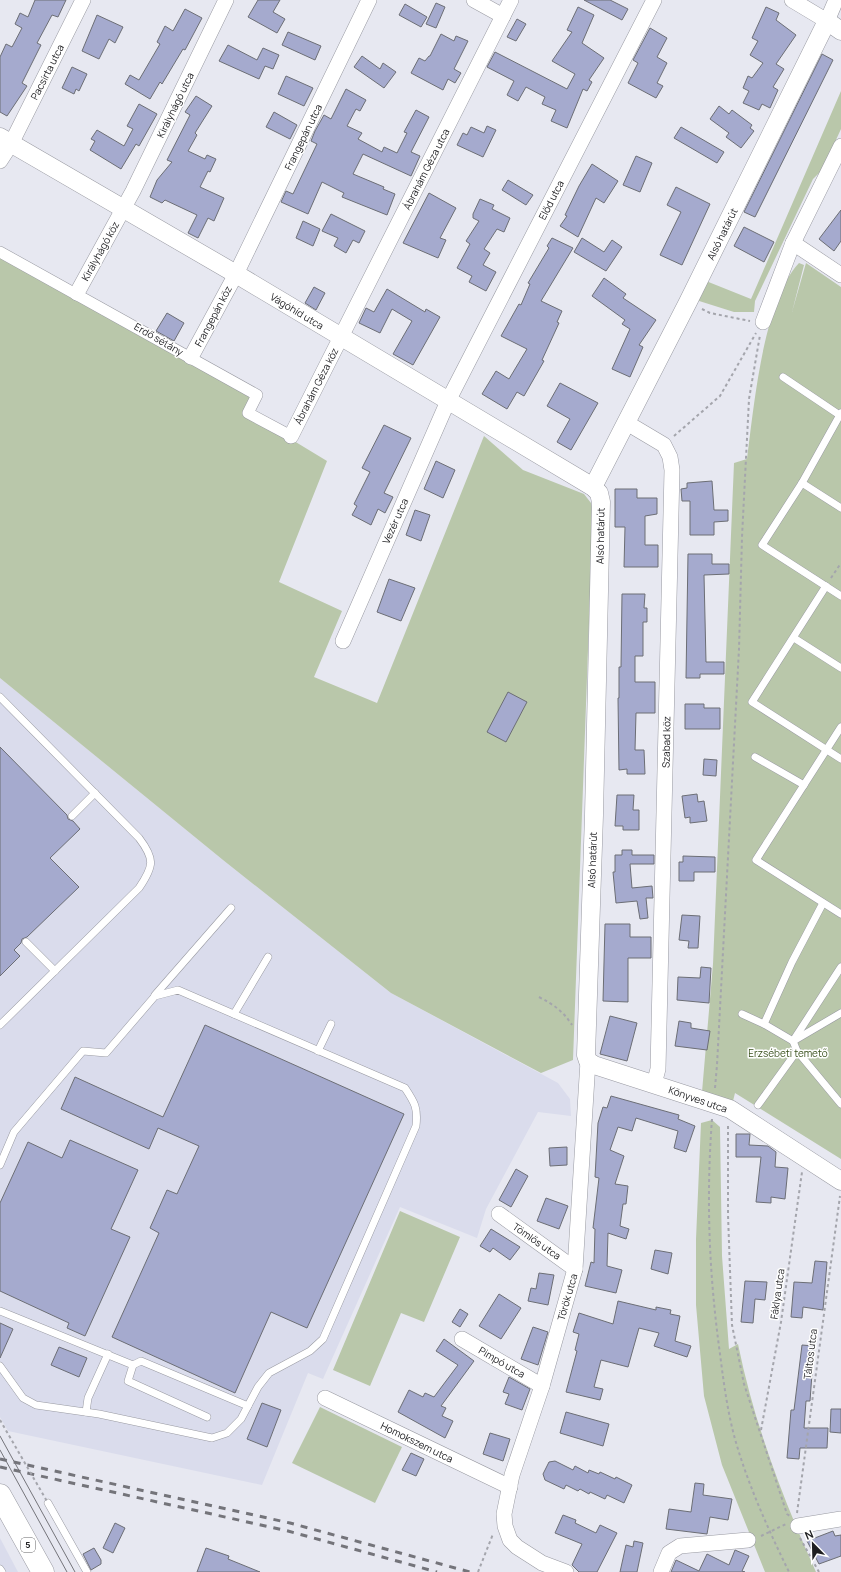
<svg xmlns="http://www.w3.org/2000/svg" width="841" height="1572" font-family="Manrope,sans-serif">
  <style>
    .built { fill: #dadcec }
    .green { fill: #b9c7aa }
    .building { fill: #a5aace; stroke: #6c6e75 }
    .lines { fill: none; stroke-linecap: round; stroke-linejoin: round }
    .service-casing { stroke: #999aa2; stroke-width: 8 }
    .pedestrian-casing { stroke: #999aa2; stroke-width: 12 }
    .minor-casing { stroke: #999aa2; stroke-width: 16 }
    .tertiary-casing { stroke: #999aa2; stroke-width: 19 }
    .primary-casing { stroke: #999aa2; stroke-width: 23 }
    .path { stroke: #a4a5ac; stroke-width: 2; stroke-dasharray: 3 3; stroke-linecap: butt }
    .service { stroke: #fff; stroke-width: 7 }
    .pedestrian { stroke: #fff; stroke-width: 11 }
    .minor { stroke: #fff; stroke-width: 15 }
    .tertiary { stroke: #fff; stroke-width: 18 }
    .primary { stroke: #fff; stroke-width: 22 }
    .tram { stroke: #74747a; stroke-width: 1 }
    .rail { stroke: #74747a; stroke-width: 3; stroke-dasharray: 7 7; stroke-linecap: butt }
    .path-bridge { stroke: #a4a5ac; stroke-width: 2; stroke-dasharray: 3 3; stroke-linecap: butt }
    .labels { text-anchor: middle; stroke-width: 3; stroke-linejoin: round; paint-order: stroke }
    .shield { fill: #fff; stroke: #626264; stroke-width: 1 }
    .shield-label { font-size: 9px; font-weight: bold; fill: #1e1e21 }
    .street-label { font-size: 10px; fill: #1e1e21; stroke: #fff }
    .park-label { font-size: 10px; fill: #39501c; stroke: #fff }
  </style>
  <rect width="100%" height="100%" fill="#e7e8f1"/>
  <g class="built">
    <polygon points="0,678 223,860 391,993 558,1083 570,1099 571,1116 538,1112 486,1209 477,1238 400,1207 323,1379 308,1373 262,1485 8,1431 0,1417"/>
    <polygon points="0,1538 18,1572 0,1572"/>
  </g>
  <g class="green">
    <polygon points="841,91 841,129 822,170 813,179 755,301 754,312 734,312 696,300 706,281 751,299"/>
    <polygon points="0,252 257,395 248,413 327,461 279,582 342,611 314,677 377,703 484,436 523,470 584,494 591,503 593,513 573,1060 541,1073 391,993 223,860 0,678"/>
    <path d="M799,263L804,265L792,312L806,263L841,287V1159L735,1093L733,1101L702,1092L713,964L734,463L747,459C754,407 763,301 799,263Z"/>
    <path d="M712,1120L720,1127L722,1256L729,1349L738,1344C754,1423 783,1499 816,1572H765L722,1465L704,1396L696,1305V1239L701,1123Z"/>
    <polygon points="400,1211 460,1237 424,1322 401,1313 370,1386 333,1370"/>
    <polygon points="320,1407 402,1447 375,1503 292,1463"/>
  </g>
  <g class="building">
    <polygon points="35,0 66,0 58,17 52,15 37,43 41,45 22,83 27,86 7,116 0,112 0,57 6,44 12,47 22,28 15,24 20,13 28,17"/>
    <polygon points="258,0 280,0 273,12 285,19 277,33 248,17"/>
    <polygon points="584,0 610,0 628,9 622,20"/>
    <polygon points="436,3 445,7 436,28 426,24"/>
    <polygon points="405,4 427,17 421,27 399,15"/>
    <polygon points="578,7 594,15 582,43 604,58 589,80 592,82 587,91 583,89 567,128 551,121 556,110 542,104 545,97 526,87 518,101 507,95 514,81 487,67 495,52 567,89 575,74 552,61 572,32 567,30"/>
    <polygon points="766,7 779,13 776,20 796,35 776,64 784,69 773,87 778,90 770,108 762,104 759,110 743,103 749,91 743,88 748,76 752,78 763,63 750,55 758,41 752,38"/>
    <polygon points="185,9 202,18 185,50 183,49 162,84 160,82 150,99 125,84 130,75 139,80 160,44 157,42 165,26 173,31"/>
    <polygon points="97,15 123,27 115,43 109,39 99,59 82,51"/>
    <polygon points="517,19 526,24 516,41 507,37"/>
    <polygon points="650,28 667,38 657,57 667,63 657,83 663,86 656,98 628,83 638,63 633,60"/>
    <polygon points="288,32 321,46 315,60 282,45"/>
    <polygon points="441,34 454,41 456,36 468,41 454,69 461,73 455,83 448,79 443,90 411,73 419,58 425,61 429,56 430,56"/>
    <polygon points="228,45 257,60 263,48 279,55 273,69 265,66 259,79 219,61"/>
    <polygon points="822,54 833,60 755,217 744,212"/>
    <polygon points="362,56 380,69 383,63 396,72 384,88 354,67"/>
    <polygon points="72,67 87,74 79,91 76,89 74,94 62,88"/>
    <polygon points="286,76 313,88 304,106 278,94"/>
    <polygon points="346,89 366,100 360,111 356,109 347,126 362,133 358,139 382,152 384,147 397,153 407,133 404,132 416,110 429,117 411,152 420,156 411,176 363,154 353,174 384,187 383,189 395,194 387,215 342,197 344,193 322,182 308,214 281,202 286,191 293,194 317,144 311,141 315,131 324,115 331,119"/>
    <polygon points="196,96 212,106 195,133 197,135 188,151 205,159 207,155 216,159 210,172 208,171 200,187 224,198 214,221 208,218 198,238 188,233 197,215 165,200 162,203 150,197 157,180 172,162 167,160 190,115 185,112"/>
    <polygon points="139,104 157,114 139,146 136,144 121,169 90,150 95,141 91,139 97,130 124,146 133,129 127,126"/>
    <polygon points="719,106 729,114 732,110 752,125 750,128 754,131 741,148 726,137 729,133 710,119"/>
    <polygon points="274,112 297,125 290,139 266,127"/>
    <polygon points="487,126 496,130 483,157 457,145 463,133 467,135 471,127 484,133"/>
    <polygon points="681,127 724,152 717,163 674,138"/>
    <polygon points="636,156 652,163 640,192 623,185"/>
    <polygon points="592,164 618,181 604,203 596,198 578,237 560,226 567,216 565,215 579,186"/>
    <polygon points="508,180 533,195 526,205 502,190"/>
    <polygon points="676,187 710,204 682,265 660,255 681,212 667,205"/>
    <polygon points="429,193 456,208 440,238 446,240 438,258 403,243"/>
    <polygon points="480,199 494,205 492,209 510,218 504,232 497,229 484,249 490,253 483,265 496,272 486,291 469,282 472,276 457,268 470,244 466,241 479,221 473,218 473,214"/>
    <polygon points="841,210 841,241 834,251 819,239"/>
    <polygon points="331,214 365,231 359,243 353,240 346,253 334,246 338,238 322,231"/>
    <polygon points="303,221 320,229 313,246 296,238"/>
    <polygon points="744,227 774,242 764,262 734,246"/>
    <polygon points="552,238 573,248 541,301 562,311 557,322 559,323 542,360 544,361 524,396 517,392 507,409 482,394 496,371 509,379 527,349 501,336 519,304 521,305 530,284 528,283 549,248 547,246"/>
    <polygon points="582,238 604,252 612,240 622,247 606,271 574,252"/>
    <polygon points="604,278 626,294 623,298 656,320 639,345 643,347 630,377 612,369 630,329 622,324 625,320 592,296"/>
    <polygon points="314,287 325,293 316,310 305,303"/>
    <polygon points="387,289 425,312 426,309 440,317 413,365 393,354 412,321 392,309 380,333 359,323 366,308 374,312"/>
    <polygon points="167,313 184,323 174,341 156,331"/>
    <polygon points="560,383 598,403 571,450 557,442 570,419 547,406"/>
    <polygon points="384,425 411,438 384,493 393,497 385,513 378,509 371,525 352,515 357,506 354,504 370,472 362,468"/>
    <polygon points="436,461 455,470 443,498 424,489"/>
    <polygon points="712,481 714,510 728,510 728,521 714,522 714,535 690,535 690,501 682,501 681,489 687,488 687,483"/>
    <polygon points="615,489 637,489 637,498 657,498 657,514 645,516 645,545 658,545 658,567 624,567 625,527 615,527"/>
    <polygon points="415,510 430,515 421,541 406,535"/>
    <polygon points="688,554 712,554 712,564 729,564 729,574 704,575 706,662 724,662 724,674 700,674 700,678 686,678"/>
    <polygon points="389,579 415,588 401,621 377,612"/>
    <polygon points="622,594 645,594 644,608 647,608 647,622 643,622 643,656 635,656 635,682 655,682 655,713 636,713 635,750 644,750 645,774 627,774 627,769 619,770 618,698 619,698 619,667 621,667"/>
    <polygon points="508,692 527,702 506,742 487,732"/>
    <polygon points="685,704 704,704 704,708 720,708 720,729 685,729"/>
    <polygon points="0,747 67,815 68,819 73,821 80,829 50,858 79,887 27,937 22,939 21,943 14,950 20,956 0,976"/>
    <polygon points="704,759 717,760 716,776 703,775"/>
    <polygon points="697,794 698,802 704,801 707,821 690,823 690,817 685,818 682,796"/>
    <polygon points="617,795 634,795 633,810 639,810 639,830 623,830 623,826 615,826"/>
    <polygon points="622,850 632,850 632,855 654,855 654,864 630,864 632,888 652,886 653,898 646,898 648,918 640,919 637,901 616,903 613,872 615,872 615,855 622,855"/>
    <polygon points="683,856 715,857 715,872 694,872 694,881 679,881 679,862 683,862"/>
    <polygon points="682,915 700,916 698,948 688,948 689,941 679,940"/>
    <polygon points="605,924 630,924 630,937 651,937 651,958 628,958 628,1002 603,1001"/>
    <polygon points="701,967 711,968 709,1003 677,1000 678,977 700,978"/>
    <polygon points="610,1016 637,1023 627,1061 600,1054"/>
    <polygon points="679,1021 691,1023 691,1028 710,1031 707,1050 675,1046"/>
    <polygon points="205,1025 404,1114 307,1328 271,1312 235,1393 112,1337 159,1233 150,1228 167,1190 177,1194 199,1146 158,1128 149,1149 61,1109 75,1077 163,1117"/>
    <polygon points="611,1096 679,1115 678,1119 695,1126 686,1152 674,1148 678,1131 636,1118 632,1131 618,1127 610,1150 624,1156 615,1184 628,1186 626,1204 623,1204 620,1226 629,1229 626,1239 608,1233 607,1266 622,1270 616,1293 585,1286 591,1262 594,1263 595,1229 593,1228 599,1178 595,1177 598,1123 603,1107 607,1108"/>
    <polygon points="736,1134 750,1134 749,1145 768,1146 776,1152 775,1167 788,1168 785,1199 771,1197 771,1203 756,1202 761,1157 736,1157"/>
    <polygon points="70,1140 138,1170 111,1229 130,1237 85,1336 67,1328 69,1323 0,1291 0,1203 28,1142 62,1158"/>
    <polygon points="567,1147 567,1165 550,1166 549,1148"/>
    <polygon points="516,1169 528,1176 511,1207 499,1200"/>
    <polygon points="546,1198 568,1206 559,1229 537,1221"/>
    <polygon points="491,1229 520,1247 510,1260 493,1248 490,1252 480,1246"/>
    <polygon points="655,1250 672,1253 668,1274 651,1269"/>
    <polygon points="815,1261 827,1262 823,1310 803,1307 802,1318 791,1317 794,1282 812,1283"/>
    <polygon points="539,1273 554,1275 548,1305 528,1301 531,1288 536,1289"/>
    <polygon points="745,1281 767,1282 765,1300 755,1299 753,1323 741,1322"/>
    <polygon points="499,1294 521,1308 501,1339 479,1326"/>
    <polygon points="618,1301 656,1310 656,1307 671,1310 670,1314 680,1316 675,1341 691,1346 687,1357 654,1346 659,1333 639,1328 628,1367 601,1360 594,1387 603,1389 600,1400 566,1392 577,1351 575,1350 579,1334 573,1332 579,1313 613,1324"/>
    <polygon points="460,1309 468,1314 460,1327 452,1322"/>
    <polygon points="0,1323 13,1329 0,1358"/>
    <polygon points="533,1327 548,1332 538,1365 521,1359"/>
    <polygon points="444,1339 474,1361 441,1406 446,1408 442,1416 453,1421 445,1438 398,1412 409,1390 423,1397 425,1393 434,1397 458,1365 436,1351"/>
    <polygon points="802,1345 814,1346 810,1401 806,1401 804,1428 828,1428 827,1448 800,1448 799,1459 787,1458 791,1410 794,1410"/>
    <polygon points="59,1347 87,1358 79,1377 51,1365"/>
    <polygon points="509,1377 530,1389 522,1410 505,1404 509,1394 503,1392"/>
    <polygon points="262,1403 281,1410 267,1447 247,1439"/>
    <polygon points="831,1409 841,1409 841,1433 830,1432"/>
    <polygon points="566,1412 609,1424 603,1446 560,1433"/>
    <polygon points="490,1433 510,1439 503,1461 483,1454"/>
    <polygon points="411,1453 424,1459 416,1476 402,1470"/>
    <polygon points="555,1461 573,1470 575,1466 588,1473 589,1470 599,1474 600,1472 615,1479 616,1477 632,1485 624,1503 607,1495 605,1499 590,1492 589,1494 580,1489 578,1491 566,1485 564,1489 545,1480 543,1474 549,1462"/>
    <polygon points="695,1483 704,1484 703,1495 732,1499 728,1520 710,1517 707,1534 666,1529 669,1509 691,1512"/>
    <polygon points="563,1515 576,1520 575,1523 596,1533 600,1525 617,1533 597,1572 579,1572 572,1565 582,1544 555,1533"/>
    <polygon points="115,1523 125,1528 113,1553 103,1548"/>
    <polygon points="833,1531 835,1536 841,1535 841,1556 819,1564 807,1541"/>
    <polygon points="634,1541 643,1543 637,1572 620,1572 626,1545 633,1547"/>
    <polygon points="94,1548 101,1560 101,1564 91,1570 83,1554"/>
    <polygon points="206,1548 229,1556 228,1559 260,1572 197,1572"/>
    <polygon points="735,1550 749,1556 742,1571 745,1572 671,1572 676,1560 699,1571 707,1554 729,1565"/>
  </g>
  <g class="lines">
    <defs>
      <g id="service">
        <polyline points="783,377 841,416"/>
        <polyline points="841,413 802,483 762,545 841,596"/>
        <polyline points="802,483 841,508"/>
        <polyline points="826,586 752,702 841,759"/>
        <polyline points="794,638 841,668"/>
        <path d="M0,697L139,838C155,859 154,866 139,888L0,1025"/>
        <polyline points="841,727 756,860 841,914"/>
        <polyline points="755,757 804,785"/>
        <polyline points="72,816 95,793"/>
        <polyline points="26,942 55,971"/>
        <polyline points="155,995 231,908"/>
        <polyline points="234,1014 268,957"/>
        <polyline points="742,1014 764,1024 793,1041 797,1051 841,1104"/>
        <polyline points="764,1024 792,962 823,903"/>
        <polyline points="795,1040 841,1013"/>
        <polyline points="793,1041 841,967"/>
        <polyline points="318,1051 331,1024"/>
        <polyline points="758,1105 797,1051"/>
        <path d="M0,1165L14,1132L83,1051L106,1053L155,996L178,990L405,1088C415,1103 418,1108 416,1126L323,1339L310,1351L269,1373L258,1387L241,1419L227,1433L212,1438L99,1414L36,1405L23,1398L0,1366"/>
        <polyline points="0,1311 133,1365 141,1361 248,1406"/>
        <polyline points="133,1365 128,1381 207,1417"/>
        <polyline points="86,1412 88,1398 108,1354"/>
        <polyline points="48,1503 87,1572"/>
        <polyline points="0,1569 2,1572"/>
      </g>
      <polyline id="pedestrian" points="0,252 257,395 248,413 291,436"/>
      <g id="minor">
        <polyline points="474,0 503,16"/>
        <polyline points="792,0 827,21 836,0"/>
        <polyline points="0,161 11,144 83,0"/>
        <polyline points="793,243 841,275"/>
        <polyline points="77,293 133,191 226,0"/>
        <polyline points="763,322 793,243 841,146"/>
        <polyline points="191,357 236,274 369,0"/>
        <polyline points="627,423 664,445 670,457 672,470 658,1069 654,1084"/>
        <polyline points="291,436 511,0"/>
        <polyline points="343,641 448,401 654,0"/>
        <polyline points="499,1214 575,1269"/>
        <polyline points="462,1339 542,1386"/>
        <polyline points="325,1398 510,1487"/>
        <polyline points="798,1526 841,1519"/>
        <polyline points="566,1572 542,1563 517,1547 510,1540 505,1526 504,1514 512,1475 542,1386 575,1269 588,1061"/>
        <polyline points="661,1572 669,1553 680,1546 748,1540"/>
      </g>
      <g id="tertiary">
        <polyline points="0,137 236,274 593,487 599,493 601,502 594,815 586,1055 588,1061 594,1065 730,1109 841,1181"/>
        <polyline points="593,487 688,302 827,21 841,31"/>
      </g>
      <polyline id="primary" points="0,1495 43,1572"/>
    </defs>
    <use href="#service" class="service-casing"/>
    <use href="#pedestrian" class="pedestrian-casing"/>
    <use href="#minor" class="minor-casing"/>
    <use href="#tertiary" class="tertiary-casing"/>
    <use href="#primary" class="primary-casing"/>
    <g class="path">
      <polyline points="702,309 710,313 750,321"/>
      <polyline points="674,436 720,396 756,333"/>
      <polyline points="831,578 841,563"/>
      <path d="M539,997C554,1005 563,1011 572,1025"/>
      <polyline points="715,1088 717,1065 739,649 742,537 749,399 760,335"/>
      <path d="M712,1119C706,1199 709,1274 720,1354C724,1385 728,1416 737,1446C750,1489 769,1531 789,1572"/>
      <polyline points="728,1126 728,1215 732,1325 744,1384 787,1514 790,1516"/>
      <polyline points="761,1430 781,1322 802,1172"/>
      <polyline points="797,1513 840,1196"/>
      <polyline points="761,1536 786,1524"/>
      <polyline points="800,1538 819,1572"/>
      <polyline points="478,1572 493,1534"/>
    </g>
    <use href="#service" class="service"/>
    <use href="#pedestrian" class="pedestrian"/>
    <use href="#minor" class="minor"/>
    <use href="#tertiary" class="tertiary"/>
    <use href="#primary" class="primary"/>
    <g class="tram">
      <polyline points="0,1436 75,1572"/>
      <polyline points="0,1450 67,1572"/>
    </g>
    <g class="rail">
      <polyline points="0,1459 290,1523 470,1572"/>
      <polyline points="0,1467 288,1531 437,1572"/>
    </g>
    <polyline class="path-bridge" points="0,1420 48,1503"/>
  </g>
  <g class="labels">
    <rect class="shield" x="21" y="1538" width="14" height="14" rx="3"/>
    <g class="shield-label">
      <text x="28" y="1548">5</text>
    </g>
    <g class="street-label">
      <text transform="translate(47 72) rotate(-63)" y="4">Pacsirta utca</text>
      <text transform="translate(175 105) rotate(-64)" y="4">Királyhágó utca</text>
      <text transform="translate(303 137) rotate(-64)" y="4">Frangepán utca</text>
      <text transform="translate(426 169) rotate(-63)" y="4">Ábrahám Géza utca</text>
      <text transform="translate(551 200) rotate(-63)" y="4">Előd utca</text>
      <text transform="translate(722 234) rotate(-64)" y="4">Alsó határút</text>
      <text transform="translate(100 251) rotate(-61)" y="4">Királyhágó köz</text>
      <text transform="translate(297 311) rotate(31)" y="4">Vágóhíd utca</text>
      <text transform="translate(213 316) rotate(-62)" y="4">Frangepán köz</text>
      <text transform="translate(159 339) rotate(30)" y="4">Erdő sétány</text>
      <text transform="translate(316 386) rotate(-63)" y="4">Ábrahám Géza köz</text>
      <text transform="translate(395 521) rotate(-66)" y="4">Vezér utca</text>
      <text transform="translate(600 536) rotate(-89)" y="4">Alsó határút</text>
      <text transform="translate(666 742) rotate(-89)" y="4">Szabad köz</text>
      <text transform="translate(592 860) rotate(-88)" y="4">Alsó határút</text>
      <text transform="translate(698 1099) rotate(19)" y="4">Könyves utca</text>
      <text transform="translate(537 1241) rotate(35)" y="4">Tömlős utca</text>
      <text transform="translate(777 1294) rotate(-82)" y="4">Fáklya utca</text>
      <text transform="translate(567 1297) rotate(-74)" y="4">Török utca</text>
      <text transform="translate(810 1354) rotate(-83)" y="4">Táltos utca</text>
      <text transform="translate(502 1362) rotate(30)" y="4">Pimpó utca</text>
      <text transform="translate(417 1442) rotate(26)" y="4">Homokszem utca</text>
    </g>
    <g class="park-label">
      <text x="788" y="1057">Erzsébeti temető</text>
    </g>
  </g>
  <g transform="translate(813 1544) rotate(337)" stroke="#ffffff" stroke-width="3" paint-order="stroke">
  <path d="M0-3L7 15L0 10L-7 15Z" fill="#1e1e21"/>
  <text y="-6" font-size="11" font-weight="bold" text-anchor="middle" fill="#1e1e21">N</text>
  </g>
</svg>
